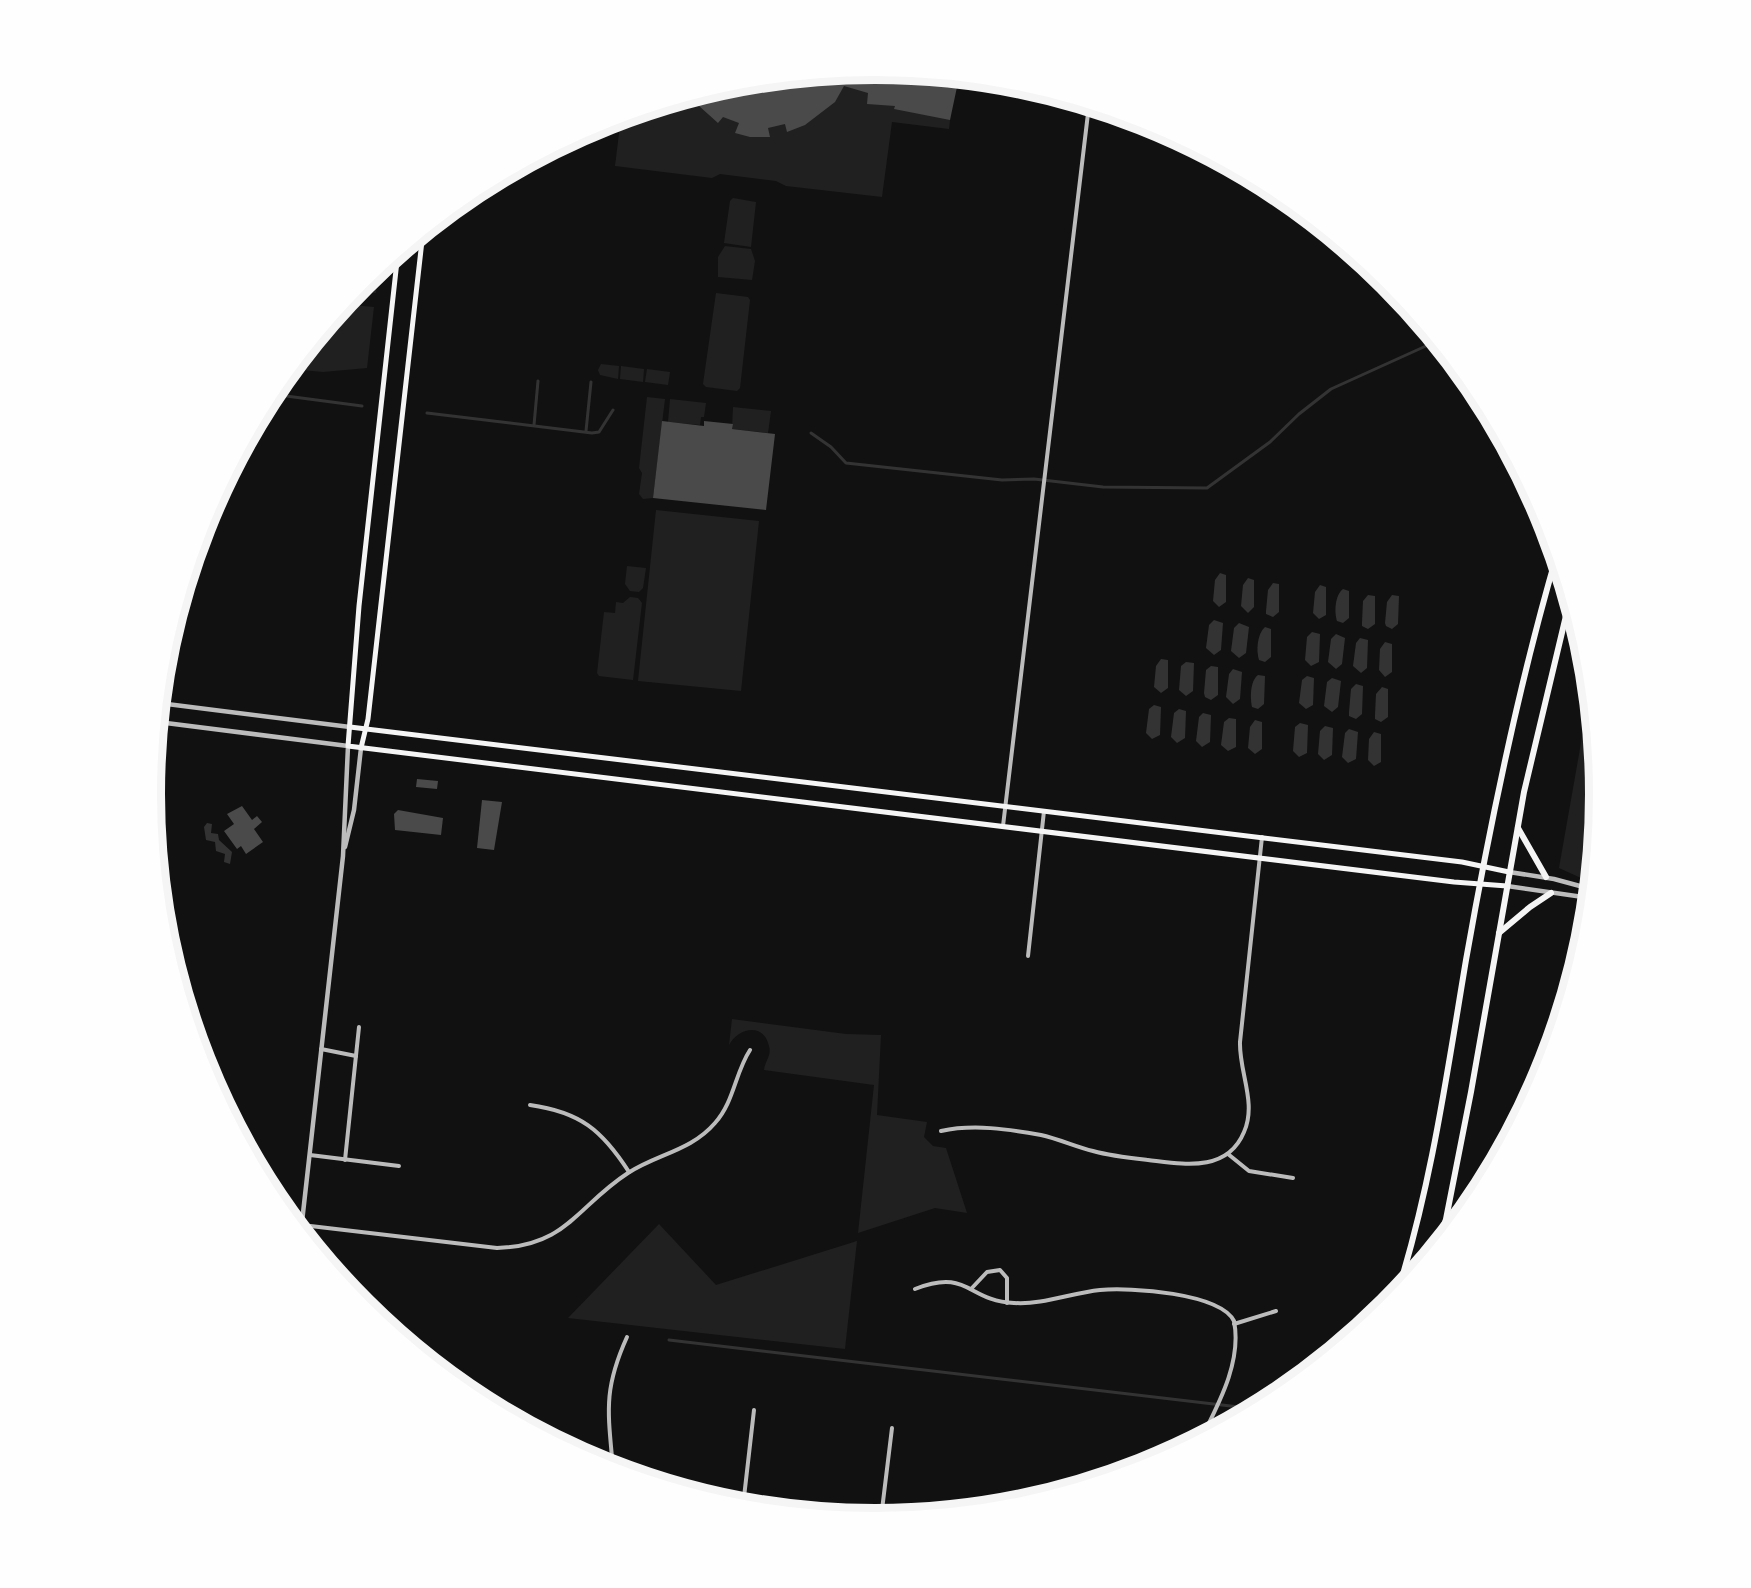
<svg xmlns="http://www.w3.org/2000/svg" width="1751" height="1588" font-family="Cabin,sans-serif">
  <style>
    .green { fill: #202020 }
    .water { fill: #333 }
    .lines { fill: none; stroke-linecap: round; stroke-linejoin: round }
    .stream { stroke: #333; stroke-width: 3 }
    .building { fill: #4a4a4a }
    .minor { stroke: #bcbcbc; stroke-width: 4 }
    .tertiary { stroke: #bcbcbc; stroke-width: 4.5 }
    .secondary { stroke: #f5f5f5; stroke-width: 5 }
    .trunk { stroke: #f5f5f5; stroke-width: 6 }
    .rim { fill: none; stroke: #f5f5f5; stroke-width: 8 }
  </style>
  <rect width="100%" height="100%" fill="#111"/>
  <g class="green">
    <polygon points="876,69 955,77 949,129 892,122 882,197 786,186 776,181 720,174 712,178 615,166 621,117 734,83"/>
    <polygon points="733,198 756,202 751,247 724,243 730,201"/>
    <polygon points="725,246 751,249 755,261 752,280 718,277 718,257"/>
    <polygon points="378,269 376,293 354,292"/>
    <polygon points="716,293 748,297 750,300 740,388 737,391 706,387 703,384"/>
    <polygon points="352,305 374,307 367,368 323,372 291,369 335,315 345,316"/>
    <polygon points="601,364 619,366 618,379 600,375 598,370"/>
    <polygon points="621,366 644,369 643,382 620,379"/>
    <polygon points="647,369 670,372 668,385 645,382"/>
    <polygon points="647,397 665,399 653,498 643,499 639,494 642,473 639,468"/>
    <polygon points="670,399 706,403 704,417 701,417 700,425 668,422"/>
    <polygon points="733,407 771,411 768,433 732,429"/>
    <polygon points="656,510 759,521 741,691 638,681"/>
    <polygon points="627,566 646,568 643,588 639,592 630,591 625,584"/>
    <polygon points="630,597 638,598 642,603 633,680 599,676 597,673 604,612 615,613 616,602 623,603"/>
    <polygon points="1590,692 1600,794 1592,883 1559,868"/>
    <path d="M732,1019L846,1034L881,1035L877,1115L927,1122L924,1137L933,1146L946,1148L967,1213L935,1208L858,1233L874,1085L764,1070C765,1061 772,1055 769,1046C764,1022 738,1028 729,1045Z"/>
    <polygon points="659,1224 716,1285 857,1241 845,1349 568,1318"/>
  </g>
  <g class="water">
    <polygon points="1220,573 1226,575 1226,602 1219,607 1213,601 1215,580"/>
    <polygon points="1248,578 1254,580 1254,607 1248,613 1241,606 1243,585"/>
    <polygon points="1273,583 1279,584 1279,612 1273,617 1266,614 1266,611 1268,590"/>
    <polygon points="1320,585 1326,587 1326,615 1319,619 1313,613 1315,592"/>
    <path d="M1343,589L1349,591V618L1343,623L1337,621C1334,612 1335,595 1343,589Z"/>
    <polygon points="1368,595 1375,596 1375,624 1368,629 1362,626 1362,622 1363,601"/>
    <polygon points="1392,595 1399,596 1398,624 1392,629 1386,626 1385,623 1387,602"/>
    <polygon points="1214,620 1223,623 1221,650 1214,655 1206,648 1209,625"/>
    <polygon points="1239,623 1249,627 1246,653 1239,658 1231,651 1234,628"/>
    <path d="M1265,627L1271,629V657L1265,662L1259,660C1256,651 1257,634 1265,627Z"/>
    <polygon points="1312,632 1320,634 1319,662 1311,666 1305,660 1307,637"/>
    <polygon points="1336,634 1345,638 1342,664 1336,669 1328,662 1331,639"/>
    <polygon points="1360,638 1368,640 1367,668 1361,673 1353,666 1356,643"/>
    <polygon points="1385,642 1392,644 1392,672 1385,677 1379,670 1380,649"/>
    <polygon points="1161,659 1168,660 1168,688 1161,693 1154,687 1156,666"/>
    <polygon points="1186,662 1194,663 1193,691 1186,696 1179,690 1181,666"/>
    <polygon points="1211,666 1218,667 1218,695 1211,700 1205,697 1204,693 1206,670"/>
    <polygon points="1233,669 1242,672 1240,699 1233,704 1226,697 1229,674"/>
    <path d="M1258,675L1265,676L1264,704L1258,709L1252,707C1250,698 1250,681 1258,675Z"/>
    <polygon points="1307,676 1314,678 1313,705 1306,709 1299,703 1302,680"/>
    <polygon points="1332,678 1341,681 1338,707 1332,712 1324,706 1327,682"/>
    <polygon points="1356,684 1363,686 1362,714 1356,719 1349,716 1349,712 1351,689"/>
    <polygon points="1382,687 1388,689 1388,717 1381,722 1375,719 1375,715 1376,694"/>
    <polygon points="1154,705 1161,707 1160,735 1152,739 1146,733 1149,709"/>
    <polygon points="1179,709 1186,711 1185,738 1177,743 1171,737 1174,713"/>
    <polygon points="1203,713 1211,715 1210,742 1202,747 1196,741 1199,717"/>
    <polygon points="1229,718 1236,719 1236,747 1228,751 1221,745 1224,722"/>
    <polygon points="1255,720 1262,722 1262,749 1255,754 1248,748 1250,727"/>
    <polygon points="1300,723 1308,725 1307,753 1299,757 1293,751 1295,727"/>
    <polygon points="1325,726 1333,728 1332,755 1324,760 1318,754 1320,731"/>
    <polygon points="1349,729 1358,732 1356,759 1348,763 1342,757 1345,733"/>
    <polygon points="1374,732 1381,734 1381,762 1374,766 1368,760 1369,739"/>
    <polygon points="207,823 212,824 211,833 218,834 219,840 232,852 230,864 224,862 225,854 216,851 215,842 206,840 204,827"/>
  </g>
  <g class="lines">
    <g class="stream">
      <polyline points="271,394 362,406"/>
      <polyline points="427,413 592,433 599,432 613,410"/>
      <polyline points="534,425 538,381"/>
      <polyline points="586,431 591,382"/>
      <polyline points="811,433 831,447 846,463 1002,480 1034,479 1103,487 1207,488 1270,442 1299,414 1331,389 1437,341"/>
      <polyline points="669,1340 1256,1409"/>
    </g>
  </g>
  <g class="building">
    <polygon points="876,69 909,72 908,75 957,87 950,120 894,109 895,106 867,104 868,93 844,86 835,102 805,125 787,132 785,124 768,128 770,137 750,137 735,133 739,123 723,117 718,123 689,97 734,83"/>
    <polygon points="662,421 704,426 704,421 733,424 732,429 775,434 766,510 653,498"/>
    <polygon points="417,779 438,781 437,789 416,787"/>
    <polygon points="482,800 502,802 494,850 477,848"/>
    <polygon points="242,806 252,820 257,816 262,822 254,829 263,842 246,854 241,846 237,849 224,831 234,824 227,814"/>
    <polygon points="398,810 443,818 441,835 395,830 394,814"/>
  </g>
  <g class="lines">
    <g class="minor">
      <polyline points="1003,826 1089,105"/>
      <polyline points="1028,956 1044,811"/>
      <polyline points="321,1049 356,1056"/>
      <path d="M530,1105C580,1112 602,1130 629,1172"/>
      <path d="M941,1131C973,1124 1008,1129 1041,1135C1059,1139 1076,1147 1093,1151C1111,1156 1130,1158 1148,1160C1183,1164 1227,1173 1244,1132C1257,1103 1239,1072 1240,1042L1262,837"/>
      <polyline points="1228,1154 1249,1171 1293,1178"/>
      <polyline points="310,1155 399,1166"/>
      <polyline points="345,1160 359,1027"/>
      <path d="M302,1225L497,1248C567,1246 577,1206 628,1173C657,1154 691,1151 715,1123C734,1102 735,1073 750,1050"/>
      <path d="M915,1289C969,1268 967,1301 1014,1303C1043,1305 1071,1293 1100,1290C1130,1287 1220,1293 1234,1321C1242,1361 1219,1403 1202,1437"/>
      <polyline points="971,1289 987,1272 1000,1270 1007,1278 1007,1303"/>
      <polyline points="1234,1324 1276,1311"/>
      <polyline points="464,1390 467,1386"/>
      <path d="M613,1468C608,1412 603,1390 627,1337"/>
      <polyline points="743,1506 754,1410"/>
      <polyline points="881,1518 892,1428"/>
    </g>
    <g class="tertiary">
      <polyline points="159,703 350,727"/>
      <polyline points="158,722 348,746 343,856 301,1231"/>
      <polyline points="345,847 354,810 361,748"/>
      <polyline points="1509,872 1554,879 1591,889"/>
      <polyline points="1507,886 1590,898"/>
    </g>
    <g class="secondary">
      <polyline points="398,252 359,606 348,746 1454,882 1507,886"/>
      <polyline points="350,727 1462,862 1509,872"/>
      <polyline points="361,748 368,719 423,232"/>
    </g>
    <g class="trunk">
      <polyline points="1518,828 1546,877"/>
      <polyline points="1499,933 1530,907 1551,893"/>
      <polyline points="1438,1246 1446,1219 1471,1092 1524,792 1570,599"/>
      <path d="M1396,1297C1431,1188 1447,1073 1466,960C1490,824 1518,687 1557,554"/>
    </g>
  </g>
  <path d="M0 0H1751V1588H0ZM161 794a714 714 0 1 1 1428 0a714 714 0 1 1-1428 0Z" fill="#fefefe" fill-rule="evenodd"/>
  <path class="rim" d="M161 794a714 714 0 1 1 1428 0a714 714 0 1 1-1428 0Z"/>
</svg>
